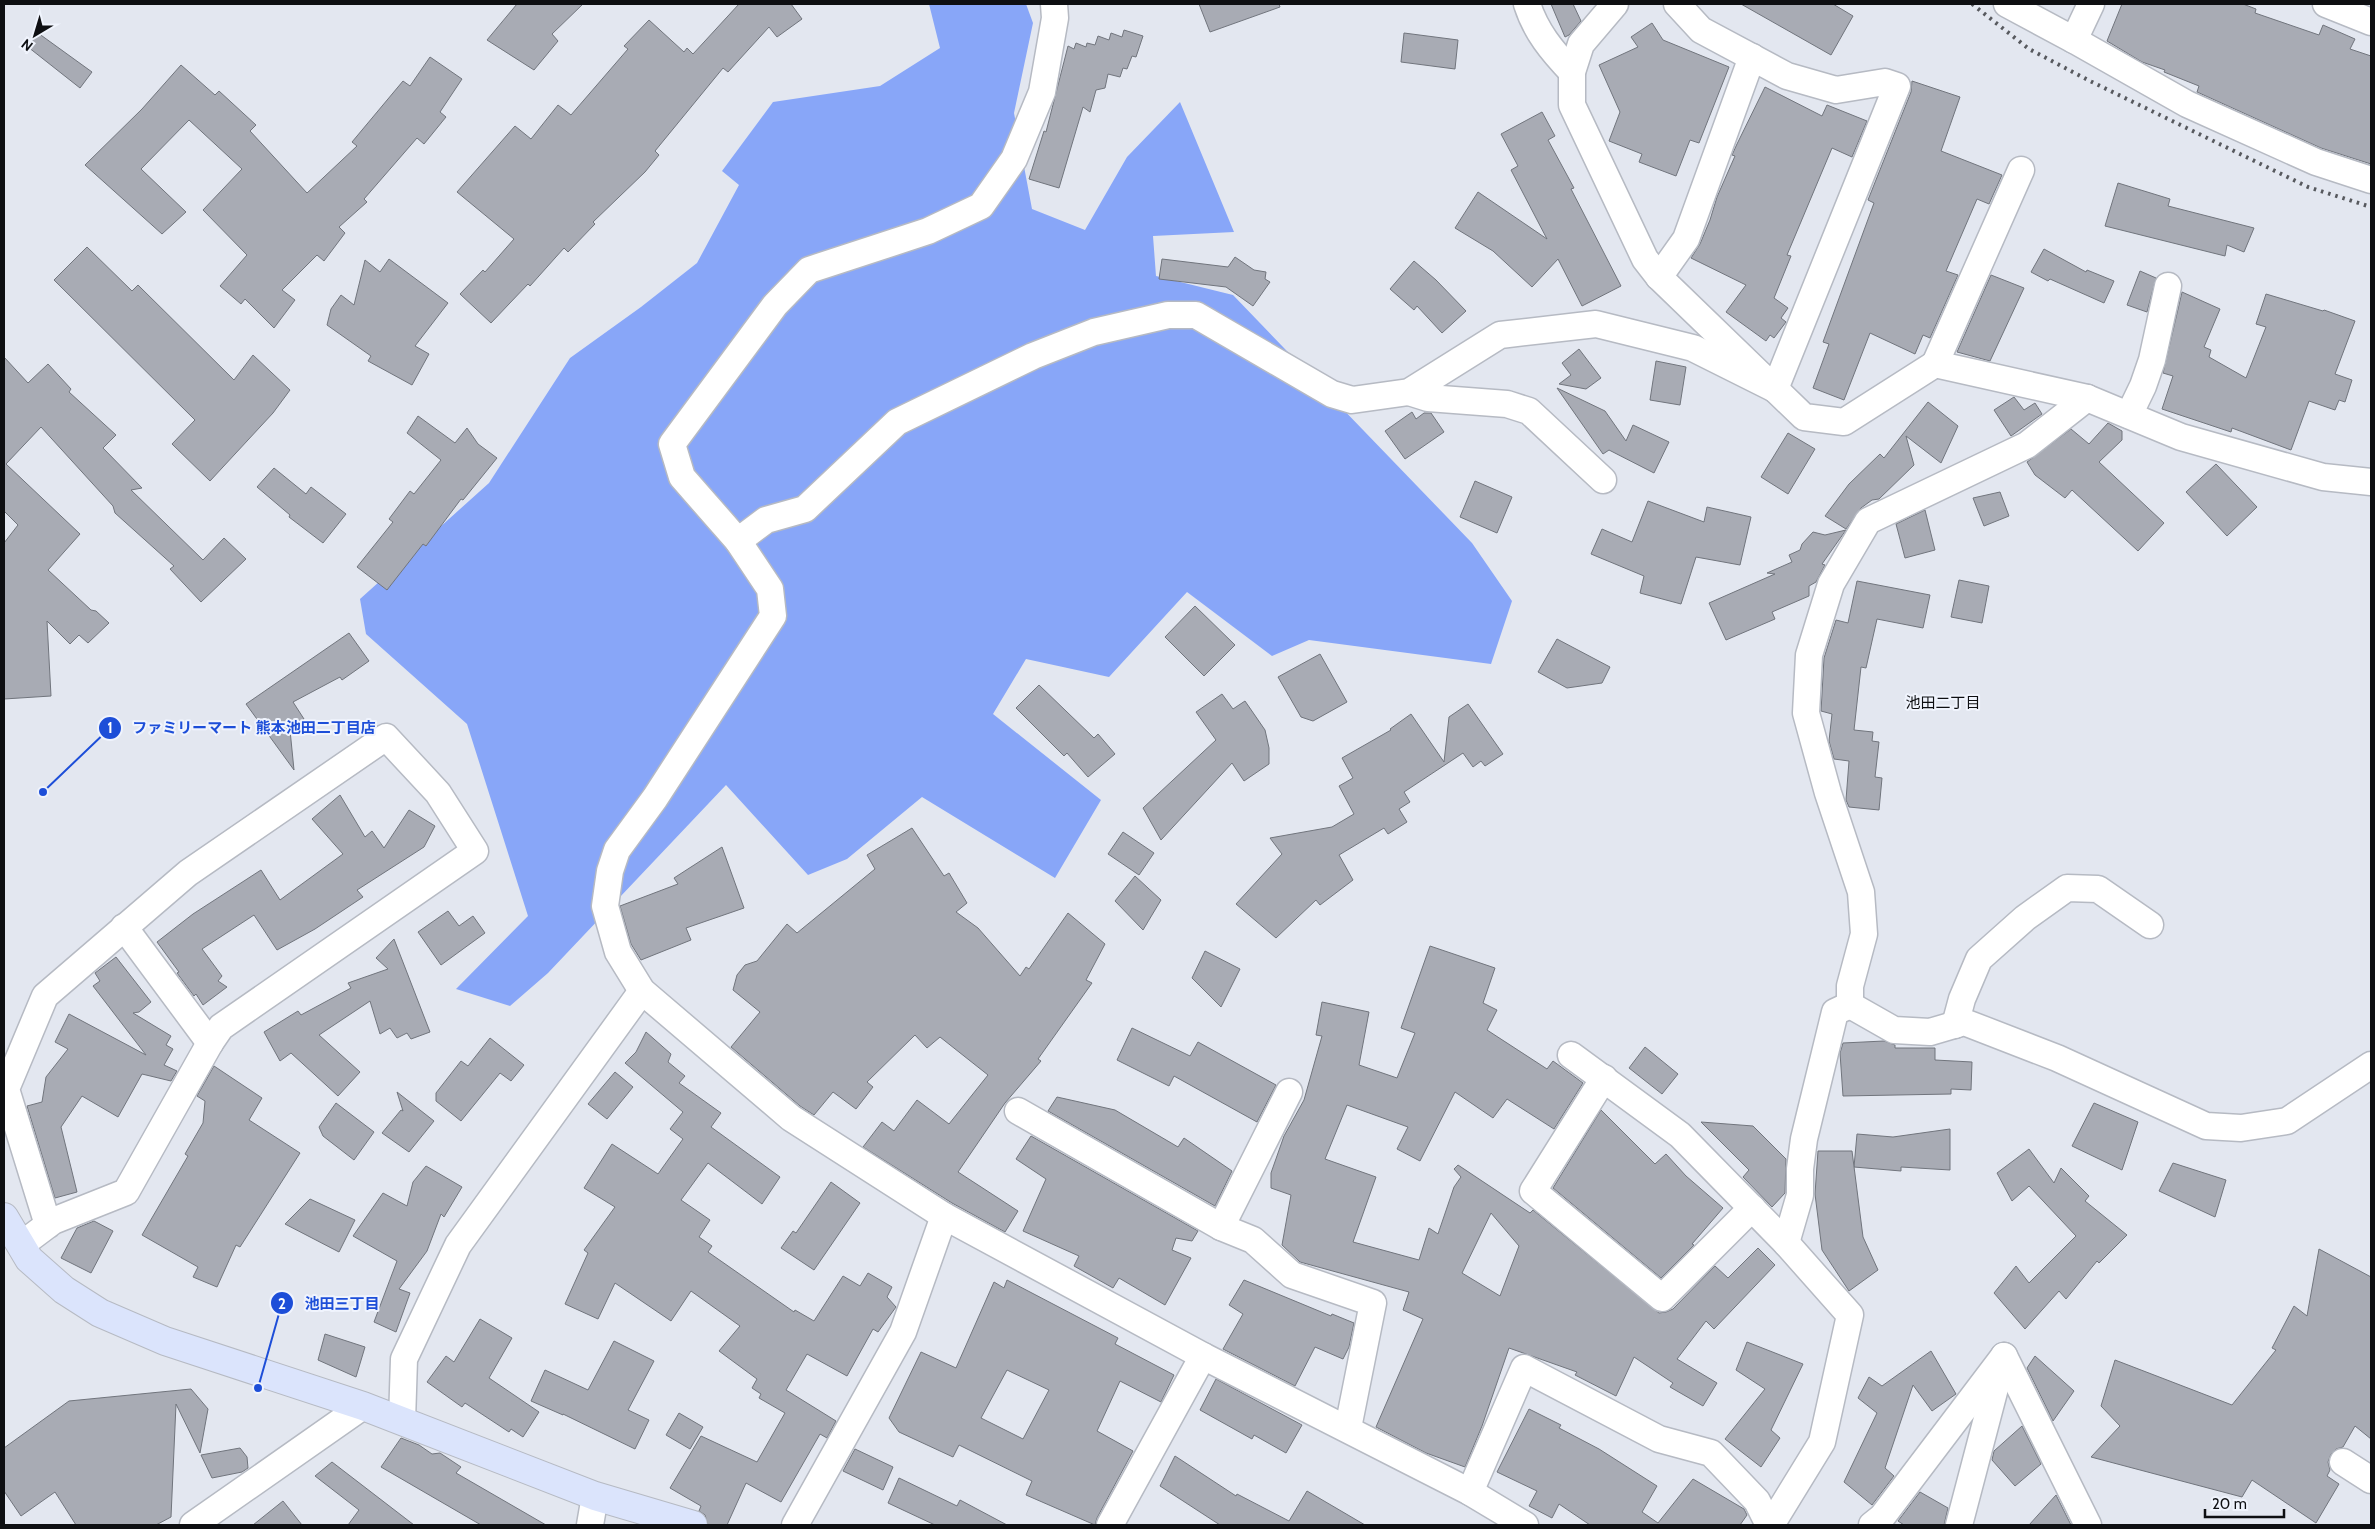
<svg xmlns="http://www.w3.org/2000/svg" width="2375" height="1529" font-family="Cabin,'Noto Sans JP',sans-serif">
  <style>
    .forest { fill: #88a6f8 }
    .building { fill: #a8abb4; stroke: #71757d; fill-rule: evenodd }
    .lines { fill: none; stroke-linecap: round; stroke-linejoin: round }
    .street-casing { stroke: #b6bac3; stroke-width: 29 }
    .secondary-casing { stroke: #b6bac3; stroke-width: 30 }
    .street { stroke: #fff; stroke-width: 26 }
    .secondary { stroke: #dbe4fc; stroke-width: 28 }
    .rail { stroke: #57595e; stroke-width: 4; stroke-dasharray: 2.5 5; stroke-linecap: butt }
    .labels { text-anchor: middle; stroke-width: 4; stroke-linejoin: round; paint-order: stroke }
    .neighbourhood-label { font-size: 15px; fill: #0e0f12; stroke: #f0f4fd }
    .leader { fill: none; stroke: #1d4ed8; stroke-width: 2 }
    .callout-dot { fill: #1d4ed8; stroke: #f0f4fd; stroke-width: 2 }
    .mark-label { font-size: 15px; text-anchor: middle; font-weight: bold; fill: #fff }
    .callout-label { font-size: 15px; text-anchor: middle; font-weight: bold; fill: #1d4ed8; stroke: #f0f4fd; stroke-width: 4; stroke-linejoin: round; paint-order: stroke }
  </style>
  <rect width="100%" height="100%" fill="#e3e7f0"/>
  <polygon class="forest" points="929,4 1026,4 1033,23 1014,113 1032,209 1085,230 1127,157 1180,102 1234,232 1153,236 1156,276 1233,295 1472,543 1512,601 1491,664 1309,640 1272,656 1187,592 1109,677 1026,659 993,714 1101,800 1055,878 922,797 847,859 808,875 726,785 548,973 510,1006 456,989 528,916 467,724 366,634 360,599 489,483 570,358 641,307 697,263 739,185 722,171 773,102 880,86 940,48"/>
  <g class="building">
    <polygon points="517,4 583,4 552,34 558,41 534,70 487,40"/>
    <polygon points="739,4 791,4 802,19 777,37 769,27 728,72 723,68 655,151 659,155 645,172 593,222 595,224 568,252 564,248 530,286 528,284 491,323 460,294 483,270 485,272 514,239 457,192 515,126 531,139 558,105 571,115 628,49 624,46 649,20 684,52 687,48 693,54"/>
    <polygon points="1199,4 1279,4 1280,7 1210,32"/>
    <polygon points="1551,4 1573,4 1581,21 1569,35 1565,37"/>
    <polygon points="1741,4 1833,4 1853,16 1831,55"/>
    <polygon points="2122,4 2243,4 2256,9 2255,13 2319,35 2323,25 2355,39 2350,49 2371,56 2371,164 2321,148 2197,92 2199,86 2164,72 2165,70 2142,62 2107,41"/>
    <polygon points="1652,23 1663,40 1729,67 1699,143 1690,140 1676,176 1639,162 1642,154 1609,141 1620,112 1599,65 1638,47 1631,37"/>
    <polygon points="1124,30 1143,36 1136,57 1132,56 1127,69 1123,68 1120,77 1108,74 1105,88 1096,90 1090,112 1083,107 1059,188 1029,179 1044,131 1046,132 1068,46 1074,49 1076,43 1086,47 1087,43 1095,45 1098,36 1109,40 1111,33 1122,37"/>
    <polygon points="38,33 92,72 80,88 28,47"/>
    <polygon points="1404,33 1458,40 1455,69 1401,62"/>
    <polygon points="430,57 462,79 440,112 446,117 424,144 417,138 364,199 367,202 339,227 345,233 324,261 317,255 282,290 295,300 274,328 245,299 241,304 220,286 247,255 203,210 242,169 189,120 141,169 186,212 162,234 85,165 142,109 181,65 215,95 219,91 256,125 250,131 307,193 357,146 352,142 403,81 410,86"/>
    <polygon points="1912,81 1960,97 1941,151 2002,175 1989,204 1977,199 1946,271 1958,275 1930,338 1923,335 1915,354 1870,333 1844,400 1813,388 1829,344 1823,342 1874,203 1868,200 1911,92"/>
    <polygon points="1765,87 1822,116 1827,105 1867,121 1852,157 1832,148 1787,255 1791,256 1774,298 1788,308 1781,318 1786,322 1774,338 1770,335 1766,341 1726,312 1746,285 1691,258 1700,244 1710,220 1717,197 1735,156 1732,155 1737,144"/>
    <polygon points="1542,112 1555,136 1548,140 1574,188 1571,189 1621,286 1582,306 1558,259 1532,287 1493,251 1455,228 1478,192 1547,239 1511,170 1518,166 1501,134"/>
    <polygon points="2118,183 2170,199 2168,206 2254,228 2244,252 2227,245 2225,256 2105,226"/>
    <polygon points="87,247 132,291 138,285 234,380 253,355 290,390 273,413 210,481 172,444 195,420 54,280"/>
    <polygon points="2044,249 2086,272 2087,270 2114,281 2104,303 2050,279 2048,281 2031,272"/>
    <polygon points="1235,257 1254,270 1266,272 1265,279 1270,282 1253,306 1226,287 1159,279 1162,259 1228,267"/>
    <polygon points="389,259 448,303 415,346 429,354 412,385 368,361 371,356 327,325 331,309 341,295 354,305 365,260 380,272"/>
    <polygon points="1414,261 1436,280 1466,311 1442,333 1417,306 1414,310 1390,289"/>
    <polygon points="2140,271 2156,278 2147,312 2127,305"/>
    <polygon points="1991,275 2024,288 1990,361 1957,352"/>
    <polygon points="2182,292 2220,309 2204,347 2211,350 2209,357 2246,378 2266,327 2256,324 2266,294 2323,311 2324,310 2355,321 2335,374 2352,380 2345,402 2339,400 2335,410 2309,401 2291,450 2232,428 2231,432 2162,409 2173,376 2163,373"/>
    <polygon points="1579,349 1601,378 1586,389 1559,384 1571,375 1562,363"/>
    <polygon points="4,357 28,383 48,364 71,389 69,392 116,435 103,448 142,488 131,490 203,560 224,538 246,559 201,602 170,569 174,566 115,513 113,506 41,427 6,464 80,534 48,570 91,610 96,611 109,623 88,643 79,635 70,644 47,621 51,696 4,699 4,543 18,525 4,511"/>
    <polygon points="1656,361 1686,367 1680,405 1650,400"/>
    <polygon points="1557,388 1605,411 1626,441 1633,425 1669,442 1654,473 1609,450 1603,454"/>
    <polygon points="2014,397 2024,410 2035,403 2042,414 2011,436 1994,410"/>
    <polygon points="1928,402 1958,426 1941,463 1906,436 1914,465 1879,499 1872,500 1861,508 1846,529 1825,516 1849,484 1880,454 1884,458"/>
    <polygon points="1412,412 1416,419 1424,413 1431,413 1444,432 1405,459 1385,431"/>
    <polygon points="418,416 455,443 467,428 478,444 497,458 463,500 461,499 426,546 423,544 387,590 357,567 393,522 389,519 410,491 414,494 441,460 407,433"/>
    <polygon points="2108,423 2122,431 2122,440 2099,462 2164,523 2138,551 2072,490 2065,498 2035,475 2027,462 2071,429 2089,444"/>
    <polygon points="1788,433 1815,449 1788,494 1761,477"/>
    <polygon points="2216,464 2257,507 2227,536 2186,492"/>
    <polygon points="274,468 306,494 311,487 346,514 323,543 289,517 290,515 257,487"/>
    <polygon points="1475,481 1512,497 1497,533 1460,517"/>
    <polygon points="2000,492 2009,516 1984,526 1973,498"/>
    <polygon points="1648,501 1704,522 1707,507 1751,517 1740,565 1696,557 1681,604 1640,593 1644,576 1591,554 1602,529 1632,542"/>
    <polygon points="1925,510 1935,550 1905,558 1896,524"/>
    <polygon points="1846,530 1822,564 1825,565 1816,582 1809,586 1809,596 1772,612 1775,619 1726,640 1709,603 1775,574 1767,573 1792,562 1789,555 1800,550 1802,544 1813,532 1825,535"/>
    <polygon points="1959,580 1989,586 1982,623 1951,617"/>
    <polygon points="1857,581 1930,595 1923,628 1877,619 1866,668 1861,667 1854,730 1873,732 1872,741 1879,742 1875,777 1882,778 1879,810 1849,807 1846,800 1849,761 1834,759 1829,741 1832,714 1821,711 1824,658 1836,620 1848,623"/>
    <polygon points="1195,606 1235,645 1204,676 1165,637"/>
    <polygon points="349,633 369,661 342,680 340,677 293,702 304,719 290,730 294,770 246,704"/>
    <polygon points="1557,639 1610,667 1602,683 1567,688 1538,672"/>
    <polygon points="1320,654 1347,702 1313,721 1301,717 1278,677"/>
    <polygon points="1039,685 1094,738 1098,734 1115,754 1088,777 1067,753 1064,756 1016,708"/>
    <polygon points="1222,694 1233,709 1245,701 1265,730 1269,748 1269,764 1244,781 1232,763 1161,840 1143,808 1216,740 1196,712"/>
    <polygon points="1468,704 1503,754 1485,766 1481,761 1473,767 1463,753 1404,792 1410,802 1399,809 1407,822 1388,834 1384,828 1339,855 1353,880 1320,905 1316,900 1276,938 1236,904 1282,854 1270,838 1332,827 1354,814 1339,786 1353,778 1342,758 1391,730 1390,729 1411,714 1444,762 1449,717"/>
    <polygon points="340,795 365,837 372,831 384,848 409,810 435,826 424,847 357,890 363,897 315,929 277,950 254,915 202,949 222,976 218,981 227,987 203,1005 196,994 194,996 177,973 179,972 157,942 193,914 261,870 280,900 343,854 312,819"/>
    <polygon points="912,828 944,876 949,873 967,903 956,912 978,928 1020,976 1026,967 1029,969 1068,913 1105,944 1086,980 1092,983 1038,1059 1041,1061 1005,1103 958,1172 1018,1211 1005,1232 952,1203 863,1147 882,1122 894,1131 917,1100 949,1124 988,1075 940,1037 927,1048 915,1035 867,1082 873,1087 856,1109 833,1092 814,1115 800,1106 731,1047 760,1012 733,990 737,975 745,965 757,961 787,924 797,933 875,869 867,855"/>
    <polygon points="1123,832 1154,853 1139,875 1108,854"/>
    <polygon points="722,847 744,908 686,928 691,940 641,960 631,944 620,906 678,884 674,878"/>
    <polygon points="1135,876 1161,900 1143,930 1115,901"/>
    <polygon points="448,911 459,926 473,916 485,933 441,965 418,932"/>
    <polygon points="394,939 430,1032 411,1039 407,1033 397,1038 390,1028 380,1034 370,1001 319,1035 360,1072 338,1096 291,1053 280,1061 264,1032 298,1011 301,1015 351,988 348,983 388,969 376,958"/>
    <path d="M1430,946L1495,968L1483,1003L1497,1010L1487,1030L1547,1069L1553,1061L1583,1083L1554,1129L1507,1099L1493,1118L1455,1092L1420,1161L1397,1149L1408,1127L1347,1105L1325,1159L1376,1177L1353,1242L1419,1260L1429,1228L1438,1234L1454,1187L1461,1177L1454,1169L1458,1165L1530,1213L1533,1210L1659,1313L1666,1312L1673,1309L1715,1266L1728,1278L1758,1248L1775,1265L1714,1329L1706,1321L1677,1359L1717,1383L1703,1406L1670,1387L1673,1383L1634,1357L1616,1396L1575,1375L1577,1372L1509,1348L1482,1426L1465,1467L1426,1453L1376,1427L1423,1319L1403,1310L1409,1292L1300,1262L1282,1245L1291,1195L1271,1188V1173L1284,1136L1304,1100L1322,1036L1316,1035L1322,1002L1369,1012L1359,1065L1397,1078L1415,1033L1401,1028ZM1491,1213L1519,1246L1500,1296L1462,1273Z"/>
    <polygon points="1205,951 1240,969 1221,1007 1192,978"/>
    <polygon points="116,957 151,1002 139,1012 133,1013 171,1036 166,1045 173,1049 164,1065 177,1071 171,1081 142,1074 118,1117 82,1096 61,1127 77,1192 55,1198 27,1106 42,1102 46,1077 68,1049 55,1042 69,1014 146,1055 93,986 100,981 95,973"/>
    <polygon points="1132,1028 1190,1056 1198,1042 1276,1085 1257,1122 1174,1076 1169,1086 1117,1060"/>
    <polygon points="646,1032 671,1054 668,1062 685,1076 679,1083 721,1113 711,1127 780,1177 762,1204 708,1163 681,1200 710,1220 699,1237 712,1246 708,1252 794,1312 795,1310 814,1321 843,1276 860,1286 868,1273 892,1287 887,1297 896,1307 878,1332 873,1329 847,1376 807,1354 786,1390 836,1421 827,1438 820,1434 781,1502 746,1483 727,1525 708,1525 705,1515 699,1511 701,1506 670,1488 701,1436 757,1462 785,1413 759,1398 761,1394 752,1388 757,1379 719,1351 740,1326 691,1291 671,1321 615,1283 598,1319 565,1304 588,1253 584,1250 615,1207 584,1188 612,1144 658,1174 683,1139 670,1129 683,1112 625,1063 636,1052"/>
    <polygon points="490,1038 524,1065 511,1081 500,1073 461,1121 436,1101 436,1093 461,1061 468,1066"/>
    <polygon points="1884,1041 1895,1045 1895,1048 1935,1048 1935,1060 1972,1062 1971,1090 1951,1089 1951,1094 1843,1096 1840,1053 1843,1043"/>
    <polygon points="1645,1047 1678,1074 1662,1094 1629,1068"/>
    <polygon points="214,1066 262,1098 249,1120 300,1153 240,1247 236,1245 217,1287 193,1277 198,1267 142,1235 188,1156 185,1154 203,1123 205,1101 197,1096"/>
    <polygon points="615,1072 633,1087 607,1119 588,1104"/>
    <polygon points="397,1092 434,1121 409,1152 382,1133 401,1110 403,1111"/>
    <polygon points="1057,1097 1115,1110 1178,1147 1184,1138 1232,1171 1215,1206 1048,1111"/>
    <polygon points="336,1103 374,1132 354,1160 323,1136 319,1127"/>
    <polygon points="2094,1103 2138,1122 2122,1170 2072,1146"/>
    <polygon points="1601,1110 1655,1164 1666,1154 1686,1176 1723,1208 1692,1244 1694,1245 1661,1278 1553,1188"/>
    <polygon points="1701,1122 1753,1126 1786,1159 1785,1193 1772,1207 1743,1177 1749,1170"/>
    <polygon points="1950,1129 1950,1170 1901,1167 1901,1171 1854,1167 1857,1134 1893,1137"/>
    <polygon points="1031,1136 1198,1231 1192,1241 1176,1238 1172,1250 1191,1258 1165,1305 1119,1278 1113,1288 1074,1266 1079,1256 1023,1231 1046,1179 1016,1159"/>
    <polygon points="2029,1149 2054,1183 2061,1168 2089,1196 2085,1201 2127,1235 2099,1263 2097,1261 2066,1299 2059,1291 2025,1329 1994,1293 2016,1266 2029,1283 2076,1236 2029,1186 2012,1201 1997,1173"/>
    <polygon points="1818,1151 1852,1151 1863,1237 1878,1270 1849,1291 1822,1250 1815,1194"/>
    <polygon points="2173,1163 2226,1180 2215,1217 2159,1191"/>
    <polygon points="426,1166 462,1187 444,1217 441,1214 427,1251 399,1289 410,1293 396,1332 374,1322 397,1261 353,1236 383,1193 407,1206 413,1182"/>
    <polygon points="831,1182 860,1203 814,1270 781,1248 793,1231 796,1233"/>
    <polygon points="310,1199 355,1220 339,1252 285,1224"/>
    <polygon points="94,1221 113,1231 91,1273 61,1258 77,1228"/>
    <polygon points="2319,1249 2371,1277 2371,1439 2355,1426 2343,1447 2336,1449 2331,1454 2328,1462 2330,1470 2327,1476 2339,1484 2316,1523 2252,1480 2242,1497 2091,1457 2120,1426 2101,1406 2115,1360 2232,1405 2276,1350 2272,1348 2294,1306 2307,1316"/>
    <path d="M1007,1280L1118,1338L1115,1344L1174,1375L1161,1402L1120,1381L1097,1431L1133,1451L1097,1518L1095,1525L1026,1495L1032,1481L959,1445L953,1457L899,1432L889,1418L921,1352L956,1368L994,1282L1004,1288ZM1007,1370L1049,1390L1023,1439L981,1418Z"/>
    <polygon points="1244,1280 1331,1316 1332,1314 1354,1323 1349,1347 1343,1359 1315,1347 1295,1386 1223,1349 1243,1314 1229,1305"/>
    <polygon points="480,1319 512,1338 489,1378 539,1412 523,1437 511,1429 509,1432 465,1403 462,1407 427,1382 446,1356 454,1362"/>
    <polygon points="325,1334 365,1347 356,1377 318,1360"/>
    <polygon points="614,1341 654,1361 628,1410 649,1420 635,1449 563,1414 563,1415 531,1401 545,1370 588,1390"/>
    <polygon points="1747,1342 1803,1364 1771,1430 1780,1438 1761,1467 1725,1439 1765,1389 1736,1370"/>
    <polygon points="1931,1351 1956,1394 1932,1411 1913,1385 1885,1468 1894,1476 1872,1505 1844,1482 1877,1413 1858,1398 1869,1377 1882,1386"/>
    <polygon points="2035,1356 2074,1391 2053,1421 2027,1368"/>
    <polygon points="1216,1379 1302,1425 1286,1453 1254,1435 1252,1439 1200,1410"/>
    <polygon points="191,1389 208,1409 200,1453 176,1404 171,1517 156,1525 76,1525 55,1492 21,1516 4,1491 4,1448 69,1401"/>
    <polygon points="1529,1409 1561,1425 1559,1428 1599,1449 1657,1486 1642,1512 1658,1523 1693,1479 1744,1509 1747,1515 1740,1525 1590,1525 1559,1504 1552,1518 1529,1506 1537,1491 1497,1472"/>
    <polygon points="679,1413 703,1427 690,1449 666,1435"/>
    <polygon points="2022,1426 2041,1464 2015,1486 1992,1460 1994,1451"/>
    <polygon points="401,1438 419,1445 432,1454 440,1453 461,1467 456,1473 546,1525 481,1525 381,1467"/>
    <polygon points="240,1448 247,1457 248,1468 242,1472 212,1478 201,1455"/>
    <polygon points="855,1449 893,1467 883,1490 843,1471"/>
    <polygon points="1175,1456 1236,1496 1237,1494 1289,1521 1307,1491 1365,1525 1220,1525 1160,1486"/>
    <polygon points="332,1462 414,1525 348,1525 359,1510 315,1476"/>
    <polygon points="899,1478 957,1506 960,1500 1007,1525 935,1525 888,1503"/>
    <polygon points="1920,1492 1948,1508 1944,1525 1904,1525 1898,1521"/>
    <polygon points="2056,1495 2071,1525 2029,1525"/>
    <polygon points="283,1501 302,1525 253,1525"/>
  </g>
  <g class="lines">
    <defs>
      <g id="street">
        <polyline points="1054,4 1055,18 1042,92 1014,159 981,206 928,231 809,270 775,305 672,444 682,477 738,541 770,589 773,616 655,798 617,850 610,871 605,906 618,952 642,991 791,1118 944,1216 1203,1356 1470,1492 1525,1525"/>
        <path d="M1527,4C1536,32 1552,51 1572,72"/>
        <polyline points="1615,4 1581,44 1572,72 1572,105 1645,259 1659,277 1804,417 1844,422 1935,364 2087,398 2181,437 2323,477 2371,482"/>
        <polyline points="1677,4 1701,30 1787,76 1836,90 1885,82 1897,86 1775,389"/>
        <polyline points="2007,4 2074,40"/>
        <polyline points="2091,4 2074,40 2187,104 2316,162 2371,180"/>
        <polyline points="2326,4 2371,22"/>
        <polyline points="1659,277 1686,239 1752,57"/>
        <polyline points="1935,364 2021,170"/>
        <polyline points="1409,392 1428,398 1507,404 1529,411 1603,480"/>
        <polyline points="2129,415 2143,386 2152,360 2168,286"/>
        <polyline points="738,541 766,520 805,509 897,422 1033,356 1094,332 1168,315 1196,315 1332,394 1352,400 1409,392 1500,335 1596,324 1693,348 1775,389"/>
        <polyline points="124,927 210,1043"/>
        <polyline points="1850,1005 1850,986 1864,934 1861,892 1828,793 1806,713 1809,655 1831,584 1868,521 2027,445 2087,398"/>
        <polyline points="1850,1005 1894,1030 1930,1032 1964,1022 2057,1058 2206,1126 2241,1128 2287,1121 2371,1065"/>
        <polyline points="1955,1025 1962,999 1979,959 2025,918 2067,888 2098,889 2150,925"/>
        <polyline points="1571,1055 1680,1135 1786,1243 1850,1315 1822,1442 1771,1525"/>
        <polyline points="1604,1078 1533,1191 1662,1298 1752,1208"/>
        <polyline points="1018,1111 1221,1227 1289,1092"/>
        <polyline points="1221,1227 1253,1240 1292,1275 1373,1303 1348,1428"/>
        <polyline points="1786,1243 1800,1195 1800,1169 1804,1139 1835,1012 1850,1005"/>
        <polyline points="21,1245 53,1221 126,1192 210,1043 221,1027 475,851 438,793 386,737 188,873 45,996 6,1089 48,1225"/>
        <polyline points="2004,1356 2088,1525"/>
        <polyline points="402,1421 404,1359 458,1245 642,991"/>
        <polyline points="2343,1462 2371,1480"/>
        <polyline points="1470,1492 1524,1368 1659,1439 1711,1453 1757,1501 1769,1525"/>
        <polyline points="193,1525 363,1406"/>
        <polyline points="590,1525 595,1496"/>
        <polyline points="795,1525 903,1332 944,1216"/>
        <polyline points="1110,1525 1203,1356"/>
        <polyline points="1872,1525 1882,1517 2004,1356"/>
        <polyline points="1959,1525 2000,1369"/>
      </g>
      <polyline id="secondary" points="4,1217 29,1259 64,1290 100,1313 165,1341 363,1406 595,1496 693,1525"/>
    </defs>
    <use href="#street" class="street-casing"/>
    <use href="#secondary" class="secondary-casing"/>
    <use href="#street" class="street"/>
    <use href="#secondary" class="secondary"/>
    <polyline class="rail" points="1972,4 2029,49 2090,81 2308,187 2371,207"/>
  </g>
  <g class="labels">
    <g class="neighbourhood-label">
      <text x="1943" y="708">池田二丁目</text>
    </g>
  </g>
  <path class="leader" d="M43 792L110 728M258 1388L282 1303"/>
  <g class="callout-dot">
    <circle cx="43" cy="792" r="5"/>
    <circle cx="258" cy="1388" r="5"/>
    <circle cx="110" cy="728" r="12"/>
    <circle cx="282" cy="1303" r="12"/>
  </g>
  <g class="mark-label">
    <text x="110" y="733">1</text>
    <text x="282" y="1309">2</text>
  </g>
  <g class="callout-label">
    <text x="254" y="733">ファミリーマート 熊本池田二丁目店</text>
    <text x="342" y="1309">池田三丁目</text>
  </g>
  <rect width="2375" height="1529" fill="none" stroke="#0e0f12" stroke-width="10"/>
  <g transform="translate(35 35) rotate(218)" stroke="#f0f4fd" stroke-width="4" paint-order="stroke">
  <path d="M0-4L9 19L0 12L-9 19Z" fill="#0e0f12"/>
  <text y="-8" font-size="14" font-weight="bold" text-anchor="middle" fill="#0e0f12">N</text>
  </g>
  <path d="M2205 1509v8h79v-8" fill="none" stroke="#0e0f12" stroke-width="2.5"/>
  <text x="2212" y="1509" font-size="15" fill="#0e0f12" stroke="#f0f4fd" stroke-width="4" paint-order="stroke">20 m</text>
</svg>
